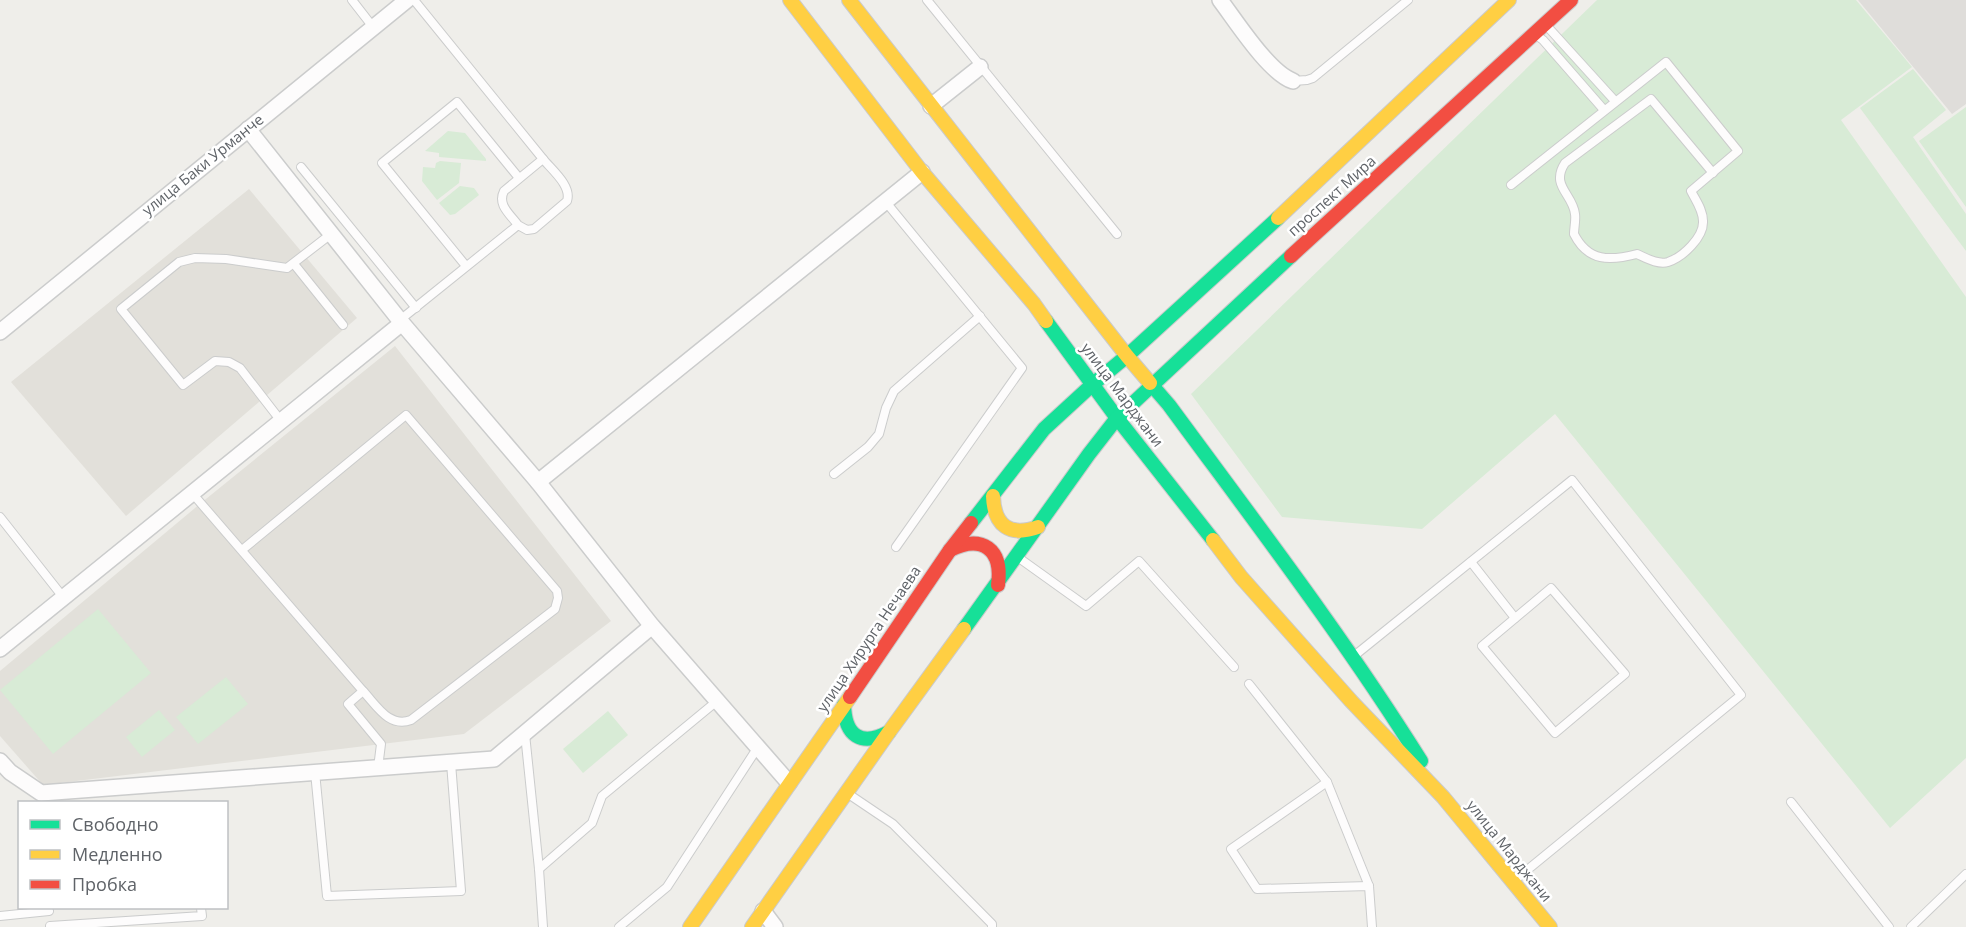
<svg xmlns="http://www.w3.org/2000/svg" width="1966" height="927" font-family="'Open Sans',sans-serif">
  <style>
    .industrial { fill: #dfddda }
    .education { fill: #e2e0da }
    .green { fill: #d8ebd6 }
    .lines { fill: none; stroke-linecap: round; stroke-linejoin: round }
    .lane-casing { stroke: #cbcccc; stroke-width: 10 }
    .street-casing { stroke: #cbcccc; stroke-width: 18 }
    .fast-casing { stroke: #cacacb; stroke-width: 16 }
    .slow-casing { stroke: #cacacb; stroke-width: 16 }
    .jam-casing { stroke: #cacacb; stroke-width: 16 }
    .lane { stroke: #fdfcfc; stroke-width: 8 }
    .street { stroke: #fdfcfc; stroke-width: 15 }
    .fast { stroke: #16e098; stroke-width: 14 }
    .slow { stroke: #ffcf43; stroke-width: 14 }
    .jam { stroke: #f24e42; stroke-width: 14 }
    .labels { text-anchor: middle; stroke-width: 5; stroke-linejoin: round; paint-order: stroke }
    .street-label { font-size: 15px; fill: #5f6368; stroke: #fff }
  </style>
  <rect width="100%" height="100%" fill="#efeeea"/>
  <polygon class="industrial" points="1858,0 1966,0 1966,104 1952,114"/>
  <g class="education">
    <polygon points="249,189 357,318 126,516 11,382"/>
    <polygon points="395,346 611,621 464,734 43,785 0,736 0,671 201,503"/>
  </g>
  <g class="green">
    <polygon points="1597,0 1856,0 1912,67 1841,120 1966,297 1966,758 1890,828 1555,414 1422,529 1282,517 1191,394"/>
    <polygon points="1913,69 1946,110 1913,137 1966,214 1966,251 1860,108"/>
    <polygon points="1966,107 1966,207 1919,141"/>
    <polygon points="448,131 465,133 486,159 486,161 439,157 439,153 425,151"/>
    <polygon points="440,161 461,163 459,183 437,200 422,181 423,167 435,168 436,163"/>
    <polygon points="460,186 474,188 479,195 455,214 450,215 439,203"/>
    <polygon points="98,609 151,673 53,754 0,690"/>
    <polygon points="226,677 248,704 198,744 176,717"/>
    <polygon points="159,710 175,730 142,757 126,737"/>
    <polygon points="608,711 628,735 583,773 563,749"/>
  </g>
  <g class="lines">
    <defs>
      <g id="lane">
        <polyline points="352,0 373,27"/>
        <polyline points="414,0 543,159"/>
        <polyline points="927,0 1117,234"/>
        <polyline points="1546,25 1615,101"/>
        <polyline points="1536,35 1543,40 1604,110"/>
        <polyline points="1293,81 1307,80 1313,78 1408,0"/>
        <polyline points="301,167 416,308"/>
        <path d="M1511,185L1666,62L1738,151L1691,191C1696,201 1703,210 1703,221C1704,237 1683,257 1668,262C1658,265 1646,258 1637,254C1610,261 1588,262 1574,234C1574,228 1576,220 1575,214C1573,194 1550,186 1565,163L1651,99L1713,173"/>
        <polyline points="885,201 1022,368 896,547"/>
        <polyline points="294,264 343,325"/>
        <polyline points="466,266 382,163 457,102 519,178"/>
        <path d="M400,320L518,225C510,214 497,205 504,191L543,159C552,170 572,186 567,201L534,229L527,230L518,225"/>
        <polyline points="281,421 240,368 229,362 215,361 183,385 121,309 179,262 195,258 226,259 287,268 331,234"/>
        <polyline points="834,474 868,447 879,434 886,408 894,391 980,316"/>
        <path d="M192,493L363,691C377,706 389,728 411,720L555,609L558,598L557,591L406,415L242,550"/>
        <polyline points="0,517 63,597"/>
        <polyline points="1019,558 1086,606 1139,561 1234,667"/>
        <polyline points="1471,562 1515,618"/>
        <polygon points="1551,588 1625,674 1555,733 1482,646"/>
        <polyline points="1354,656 1572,480 1741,695 1515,880"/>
        <polyline points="1249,684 1327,782 1231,849 1257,889 1369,886 1372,927"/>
        <polyline points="363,691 348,704 381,744 378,768"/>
        <polyline points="525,734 539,869 543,927"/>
        <polyline points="315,772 327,896 461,891 451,763"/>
        <polyline points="1327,782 1369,886"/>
        <polyline points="847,793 893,824 992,924 992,927"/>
        <polyline points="1791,802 1889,927"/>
        <polyline points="539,869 592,823 602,796 717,701"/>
        <polyline points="0,916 49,911"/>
        <polyline points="50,926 202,916 201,908"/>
        <polyline points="619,927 667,887 758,747"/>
        <polyline points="1911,927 1966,874"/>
      </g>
      <g id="street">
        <path d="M1220,0C1236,21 1269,73 1293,81"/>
        <polyline points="931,106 980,67"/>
        <polyline points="248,129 402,323 538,482 652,626 789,783"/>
        <polyline points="0,332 407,0"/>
        <polyline points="538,482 922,172"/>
        <polyline points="0,649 402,323"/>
        <polyline points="0,761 10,772 41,793 494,759 652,626"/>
        <polyline points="763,911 775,927"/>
      </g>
      <g id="fast">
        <polyline points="1046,321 1117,418 1213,540"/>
        <path d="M1150,383L1169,405C1255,522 1344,638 1421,761"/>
        <polyline points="971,523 1044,429 1093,384 1127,356 1278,218"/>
        <polyline points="964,629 1089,454 1117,418 1291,256"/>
        <path d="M844,705C845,736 861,747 889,732"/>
      </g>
      <g id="slow">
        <polyline points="790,0 922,172 1034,304 1046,321"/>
        <polyline points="849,0 1127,356 1150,383"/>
        <polyline points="1278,218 1509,0"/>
        <path d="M993,496C994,526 1010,537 1038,527"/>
        <polyline points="1213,540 1241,577 1351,701 1443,797 1550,927"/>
        <polyline points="690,927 850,697"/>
        <polyline points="752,927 889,732 964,629"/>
      </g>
      <g id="jam">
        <polyline points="1291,256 1571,0"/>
        <path d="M950,550C982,534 1003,549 998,585"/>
        <polyline points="850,697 950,550 971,523"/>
      </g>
    </defs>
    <use href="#lane" class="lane-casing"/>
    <use href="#street" class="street-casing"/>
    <use href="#fast" class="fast-casing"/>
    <use href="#slow" class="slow-casing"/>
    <use href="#jam" class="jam-casing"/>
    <use href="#lane" class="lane"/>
    <use href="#street" class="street"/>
    <use href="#fast" class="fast"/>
    <use href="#slow" class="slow"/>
    <use href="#jam" class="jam"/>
  </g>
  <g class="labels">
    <g class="street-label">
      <text transform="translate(203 165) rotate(-39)" y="5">улица Баки Урманче</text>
      <text transform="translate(1332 196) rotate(-42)" y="5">проспект Мира</text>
      <text transform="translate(1122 395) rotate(53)" y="5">улица Марджани</text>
      <text transform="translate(869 639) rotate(-56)" y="5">улица Хирурга Нечаева</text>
      <text transform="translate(1509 851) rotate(51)" y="5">улица Марджани</text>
    </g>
  </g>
  <rect x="18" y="801" width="210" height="108" fill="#ffffff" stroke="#bfc1c3" stroke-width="1.5"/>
  <rect x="30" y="820" width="30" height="9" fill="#16e098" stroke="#bfc1c3" stroke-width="1.5"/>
  <text x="72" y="831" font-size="18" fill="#5f6368">Свободно</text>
  <rect x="30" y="850" width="30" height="9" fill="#ffcf43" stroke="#bfc1c3" stroke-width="1.5"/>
  <text x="72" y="861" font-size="18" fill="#5f6368">Медленно</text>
  <rect x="30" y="880" width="30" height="9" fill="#f24e42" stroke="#bfc1c3" stroke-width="1.5"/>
  <text x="72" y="891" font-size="18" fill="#5f6368">Пробка</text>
</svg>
